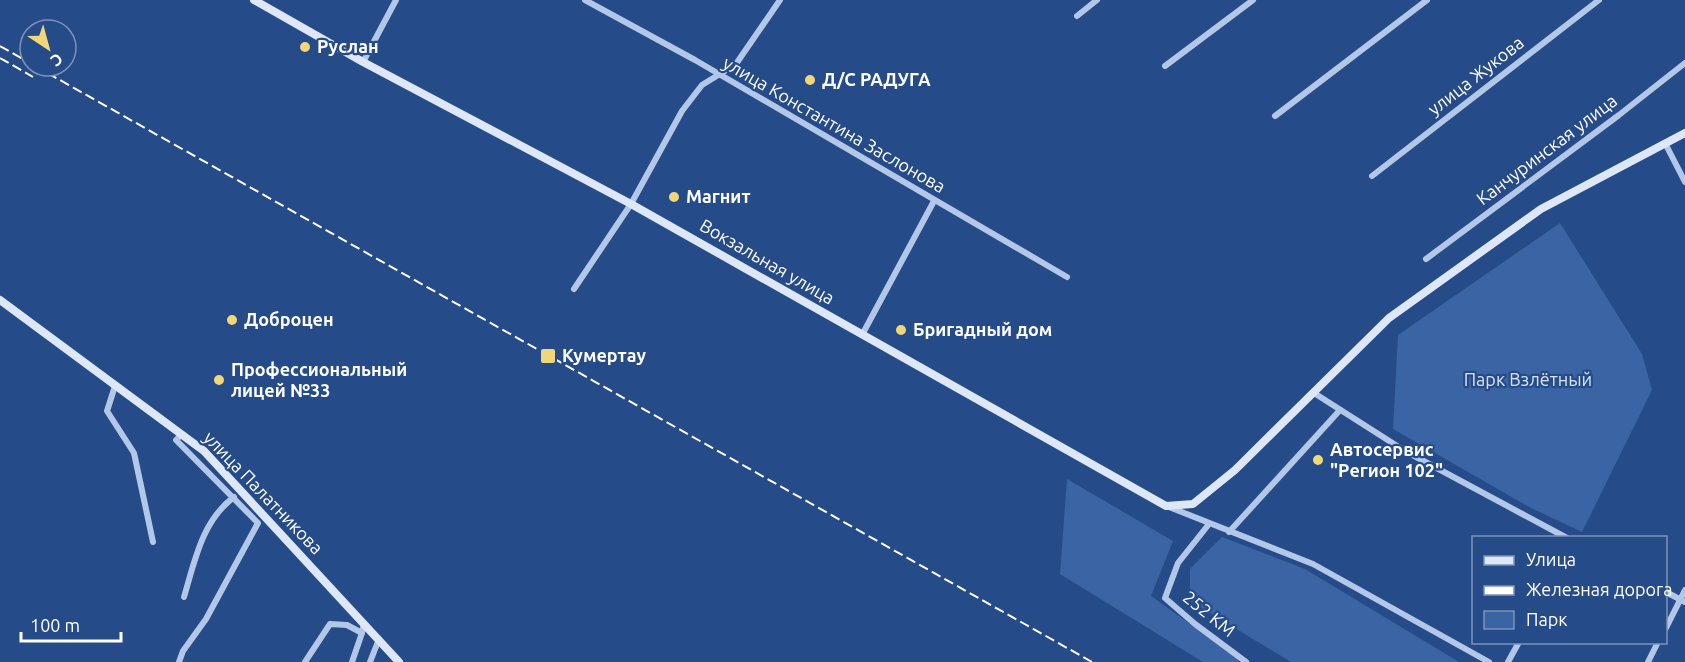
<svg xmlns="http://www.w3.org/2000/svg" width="1685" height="662" font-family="Ubuntu,sans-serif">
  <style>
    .green { fill: #3b64a5 }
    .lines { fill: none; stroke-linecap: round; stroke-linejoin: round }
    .street { stroke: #b3c8e9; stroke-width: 6 }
    .secondary { stroke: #dde7f8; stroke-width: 8 }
    .rail { stroke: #fff; stroke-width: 2; stroke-dasharray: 10 4.5; stroke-linecap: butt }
    .poi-dot { fill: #f2d778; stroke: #264b89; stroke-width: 2 }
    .labels { text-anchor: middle; stroke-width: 4.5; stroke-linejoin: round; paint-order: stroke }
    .poi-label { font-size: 18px; font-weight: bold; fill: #fff; stroke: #264b89; text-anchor: start }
    .street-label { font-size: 18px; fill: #fff; stroke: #264b89 }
    .park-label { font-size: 18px; fill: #d7e4f7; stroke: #264b89 }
  </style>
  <rect width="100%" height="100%" fill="#264b89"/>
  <g class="green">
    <polygon points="1560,223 1642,354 1652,390 1582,532 1531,508 1393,429 1398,335"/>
    <polygon points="1067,479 1173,541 1151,596 1239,659 1238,662 1203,662 1060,574"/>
    <polygon points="1222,537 1305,569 1459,662 1291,662 1190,601 1190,569"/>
  </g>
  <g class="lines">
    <g class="street">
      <polyline points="585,0 695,60 1067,277"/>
      <polyline points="1077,16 1097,0"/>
      <polyline points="363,62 396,0"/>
      <polyline points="1165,66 1253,0"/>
      <polyline points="1275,116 1427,0"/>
      <polyline points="1665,143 1685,182"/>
      <polyline points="1372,176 1599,0"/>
      <polyline points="1426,259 1619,115 1685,63"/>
      <polyline points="574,289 631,204 682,111 702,85 736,64 780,0"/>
      <polyline points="862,335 934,201"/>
      <polyline points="115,386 107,411 134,453 153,542"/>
      <polyline points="1314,393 1405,451 1567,538"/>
      <polyline points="1169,507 1313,564 1489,662"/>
      <polyline points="1209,524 1178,563 1165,598 1195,624 1246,662"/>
      <polyline points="1229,532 1340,410"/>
      <polyline points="1666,592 1685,602"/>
      <path d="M184,597C195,560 202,521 234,497"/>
      <polyline points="1666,628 1685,590"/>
      <polyline points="179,662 183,651 206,619 258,523 176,440 181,435"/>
      <polyline points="305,662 330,624 347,625 362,633 364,623"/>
      <polyline points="352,662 362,633"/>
      <polyline points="370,662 379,639"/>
      <polyline points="1508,662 1519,642"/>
      <polyline points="1648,662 1658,642"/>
    </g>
    <g class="secondary">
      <polyline points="254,0 363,62 631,204 1166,506 1193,504 1235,470 1389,318 1541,209 1685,133"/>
      <polyline points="0,300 204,451 399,662"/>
    </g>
    <g class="rail">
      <polyline points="0,46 30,63"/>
      <polyline points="0,58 33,77"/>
      <polyline points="35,66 1092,662"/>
    </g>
  </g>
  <g class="poi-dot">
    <circle cx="305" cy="47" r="6"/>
    <circle cx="810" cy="80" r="6"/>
    <circle cx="674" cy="197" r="6"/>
    <circle cx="232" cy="320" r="6"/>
    <circle cx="901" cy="330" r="6"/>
    <rect x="540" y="348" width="16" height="16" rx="3"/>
    <circle cx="219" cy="380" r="6"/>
    <circle cx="1318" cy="460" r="6"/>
  </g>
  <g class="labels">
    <g class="poi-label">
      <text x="317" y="53">Руслан</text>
      <text x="822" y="86">Д/С РАДУГА</text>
      <text x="686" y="203">Магнит</text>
      <text x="244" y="326">Доброцен</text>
      <text x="913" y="336">Бригадный дом</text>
      <text x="562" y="362">Кумертау</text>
      <text x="231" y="376">Профессиональный<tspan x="231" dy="21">лицей №33</tspan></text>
      <text x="1330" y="456">Автосервис<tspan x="1330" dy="21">"Регион 102"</tspan></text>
    </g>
    <g class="street-label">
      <text transform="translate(1476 76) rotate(-38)" y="6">улица Жукова</text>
      <text transform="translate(834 125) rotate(30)" y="6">улица Константина Заслонова</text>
      <text transform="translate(1547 150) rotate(-37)" y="6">Канчуринская улица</text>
      <text transform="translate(767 262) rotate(30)" y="6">Вокзальная улица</text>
      <text transform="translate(263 493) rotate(46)" y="6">улица Палатникова</text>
      <text transform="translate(1209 614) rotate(39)" y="6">252 КМ</text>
    </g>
    <g class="park-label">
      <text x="1528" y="386">Парк Взлётный</text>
    </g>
  </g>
  <rect x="1472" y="536" width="195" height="108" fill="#264b89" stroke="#7d93b8" stroke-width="1.5"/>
  <rect x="1484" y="556" width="30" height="9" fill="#dde7f8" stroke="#7d93b8" stroke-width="1.5"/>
  <text x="1526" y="566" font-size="18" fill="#ffffff">Улица</text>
  <rect x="1484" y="586" width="30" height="9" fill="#ffffff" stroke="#7d93b8" stroke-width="1.5"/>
  <text x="1526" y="596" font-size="18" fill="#ffffff">Железная дорога</text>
  <rect x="1484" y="611" width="30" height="18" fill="#3b64a5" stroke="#7d93b8" stroke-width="1.5"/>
  <text x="1526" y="626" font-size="18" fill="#ffffff">Парк</text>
  <g transform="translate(48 48) rotate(144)"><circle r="28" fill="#264b89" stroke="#7d93b8" stroke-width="1.5"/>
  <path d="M0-4.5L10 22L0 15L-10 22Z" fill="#f2d778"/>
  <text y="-9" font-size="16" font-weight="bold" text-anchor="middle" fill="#ffffff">С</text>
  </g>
  <path d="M21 632v9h100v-9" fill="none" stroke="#ffffff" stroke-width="3"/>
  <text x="30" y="632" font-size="18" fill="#ffffff" stroke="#264b89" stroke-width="4.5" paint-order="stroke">100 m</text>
</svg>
